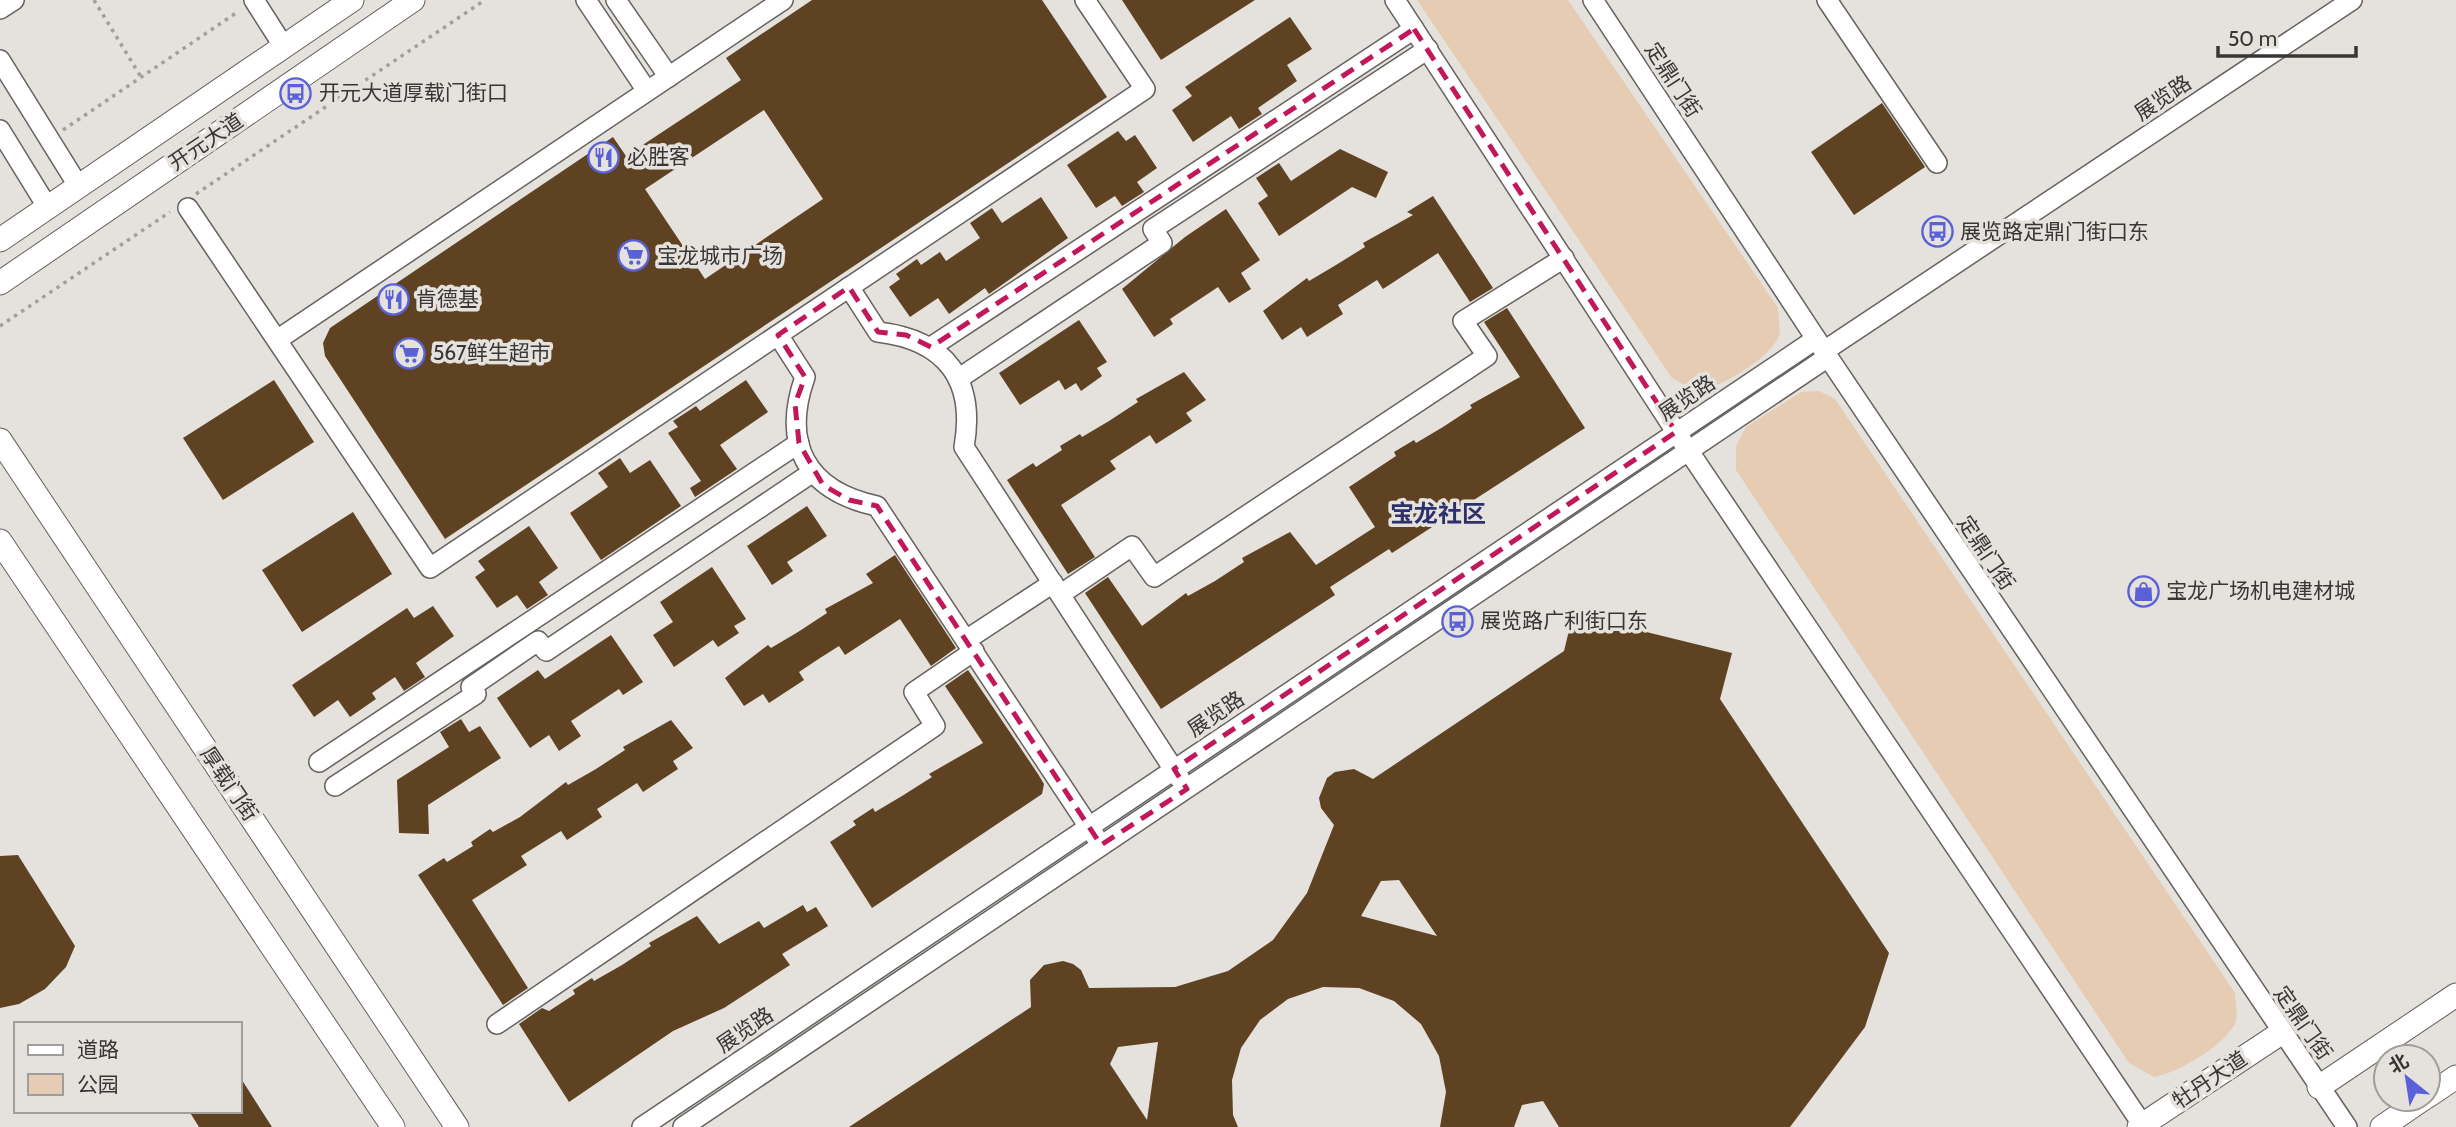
<svg xmlns="http://www.w3.org/2000/svg" width="2456" height="1127" font-family="Cabin,'Noto Sans SC',sans-serif">
  <style>
    .green { fill: #e5ccb3 }
    .building { fill: #5f4222; fill-rule: evenodd }
    .lines { fill: none; stroke-linecap: round; stroke-linejoin: round }
    .minor-casing { stroke: #65625f; stroke-width: 22 }
    .major-casing { stroke: #65625f; stroke-width: 25 }
    .path { stroke: #a29f9c; stroke-width: 3.5; stroke-dasharray: 3.5 5; stroke-linecap: butt }
    .minor { stroke: #fff; stroke-width: 19 }
    .major { stroke: #fff; stroke-width: 23 }
    .marked { fill: none; stroke: #c2185b; stroke-width: 5; stroke-dasharray: 14 9; stroke-linejoin: round }
    .labels { text-anchor: middle; stroke-width: 7; stroke-linejoin: round; paint-order: stroke }
    .street-label { font-size: 21px; fill: #383635; stroke: #e5e1dd }
    .poi-label { font-size: 21px; fill: #383635; stroke: #e5e1dd; text-anchor: start }
    .quarter-label { font-size: 24px; font-weight: bold; fill: #2c316b; stroke: #e5e1dd }
  </style>
  <rect width="100%" height="100%" fill="#e5e1dd"/>
  <g class="green">
    <path d="M1417,0H1568L1778,308C1778,316 1781,329 1779,336C1770,359 1719,388 1697,392L1672,378Z"/>
    <path d="M1819,391L1835,399L2235,993C2235,1002 2238,1014 2236,1021C2227,1045 2177,1073 2154,1077L2129,1063L1736,470V446L1746,427L1801,392Z"/>
  </g>
  <g class="building">
    <path d="M812,0H1042L1107,97L445,539L325,356L323,343L330,328L613,137L626,156L741,80L726,58ZM764,110L823,199L705,279L645,189Z"/>
    <polygon points="1122,0 1255,0 1161,60"/>
    <polygon points="1290,17 1312,49 1287,65 1297,81 1258,108 1262,114 1239,129 1231,116 1193,142 1172,110 1192,96 1185,87"/>
    <polygon points="1882,103 1925,167 1854,215 1811,152"/>
    <polygon points="1118,131 1126,141 1135,135 1157,168 1137,182 1144,192 1122,206 1115,196 1096,208 1067,165"/>
    <polygon points="1340,149 1388,172 1376,198 1352,187 1279,236 1258,203 1268,196 1256,178 1279,163 1291,181"/>
    <polygon points="1433,196 1493,288 1470,302 1438,253 1383,289 1377,280 1338,305 1343,314 1307,337 1301,327 1282,340 1263,311 1307,278 1309,281 1336,265 1365,247 1363,243 1413,215 1407,212"/>
    <polygon points="1041,197 1068,238 989,294 985,288 949,314 938,298 910,317 889,287 900,279 896,274 917,259 921,265 940,252 946,261 980,238 970,223 992,208 1002,223"/>
    <polygon points="1226,209 1260,260 1241,273 1251,289 1229,303 1218,287 1170,319 1173,324 1154,337 1122,289 1185,237"/>
    <polygon points="1507,308 1585,428 1392,553 1389,549 1330,587 1335,595 1161,709 1085,593 1108,577 1142,626 1186,593 1188,596 1215,581 1244,562 1242,558 1290,532 1316,565 1375,527 1349,487 1396,456 1394,452 1414,440 1416,443 1443,427 1472,408 1470,405 1520,377 1484,322"/>
    <polygon points="1079,320 1107,362 1097,368 1102,376 1081,391 1076,383 1065,390 1059,380 1020,405 999,373"/>
    <polygon points="1184,372 1206,400 1186,413 1192,421 1156,444 1150,435 1110,461 1116,469 1061,505 1095,557 1068,574 1007,480 1033,463 1036,467 1062,450 1060,446 1080,434 1082,437 1109,421 1138,402 1136,399"/>
    <polygon points="274,380 314,442 223,500 183,438"/>
    <polygon points="746,380 768,412 720,445 737,469 695,497 690,488 701,481 668,433 678,427 673,421 696,406 700,411"/>
    <polygon points="620,458 630,473 650,460 681,506 601,560 570,513 608,487 598,473"/>
    <polygon points="807,506 827,536 787,562 793,571 772,585 747,546"/>
    <polygon points="353,512 392,574 302,632 262,570"/>
    <polygon points="529,526 558,568 539,582 548,595 527,609 517,595 497,608 475,577 485,570 478,561"/>
    <polygon points="895,555 956,648 931,666 900,619 845,655 839,646 820,658 799,672 804,680 769,703 763,694 744,706 725,678 768,645 771,648 798,632 827,613 825,609 873,583 866,574"/>
    <polygon points="712,567 746,619 734,626 739,633 718,647 713,640 674,667 653,635 673,622 660,602"/>
    <polygon points="433,606 454,636 416,663 425,677 404,691 395,677 372,693 376,699 350,717 338,700 314,717 292,685 407,608 414,618"/>
    <path d="M1573,614L1732,653L1720,699L1889,953L1865,1027L1790,1127H1559L1543,1101L1522,1105L1514,1127H1440L1446,1092L1439,1056L1421,1024L1394,1001L1359,988L1323,987L1288,999L1260,1020L1241,1048L1232,1080L1233,1115L1238,1127H849L1031,1007L1030,980L1044,965L1063,961L1073,964L1081,970L1089,988L1175,987L1228,971L1273,940L1307,893L1334,825L1321,808L1319,798L1327,778L1335,772L1354,769L1373,779L1564,651ZM1399,880L1437,936L1361,916L1381,881ZM1158,1042L1147,1120L1110,1064L1118,1047Z"/>
    <polygon points="611,635 643,682 623,695 619,689 571,721 581,736 559,751 549,735 530,748 497,698 538,670 545,679"/>
    <polygon points="968,670 1038,774 1044,784 1042,794 872,908 830,842 856,825 853,821 873,808 875,812 902,796 932,777 929,774 983,743 945,686"/>
    <polygon points="461,719 469,732 480,726 501,758 428,805 429,834 399,833 397,780 449,747 440,732"/>
    <polygon points="671,720 693,748 673,761 678,769 643,792 637,783 597,809 602,817 567,840 561,831 521,856 527,865 472,900 528,988 503,1005 418,875 444,858 447,862 473,846 471,842 490,829 493,832 520,817 566,782 568,785 596,769 625,750 623,747"/>
    <polygon points="18,855 75,946 66,967 45,989 19,1004 0,1008 0,856"/>
    <polygon points="803,905 807,912 816,907 828,926 782,954 790,965 724,1008 673,1031 569,1102 519,1024 542,1008 549,1011 575,994 573,990 592,978 594,981 622,965 651,946 649,943 697,916 719,944 759,921 764,928"/>
    <polygon points="240,1077 272,1127 199,1127 189,1111 240,1111"/>
  </g>
  <g class="lines">
    <defs>
      <g id="minor">
        <polyline points="254,0 284,47"/>
        <polyline points="586,0 647,91"/>
        <polyline points="616,0 669,77"/>
        <polyline points="1395,0 1684,444 2144,1127"/>
        <polyline points="1593,0 1828,357 2347,1127"/>
        <polyline points="1827,0 1937,163"/>
        <polyline points="0,9 14,0"/>
        <polyline points="0,60 79,187"/>
        <polyline points="0,130 48,208"/>
        <polyline points="188,208 430,568 1145,89 1085,0"/>
        <path d="M849,287L878,332C946,340 976,380 964,447L1180,779"/>
        <path d="M778,335L805,377C781,445 807,491 877,506L1095,836"/>
        <polyline points="277,340 783,0"/>
        <polyline points="931,347 1414,29"/>
        <polyline points="1824,351 2352,0"/>
        <polyline points="958,379 1162,243 1153,229 1428,49"/>
        <polyline points="1061,594 1132,546 1154,577 1487,356 1463,321 1564,258"/>
        <polyline points="966,640 1053,583"/>
        <polyline points="319,762 799,443"/>
        <polyline points="335,786 476,694 471,687 538,641 546,651 813,472"/>
        <polyline points="497,1024 935,726 914,692 974,651"/>
        <polyline points="642,1127 1816,339"/>
        <polyline points="683,1127 1828,357"/>
      </g>
      <g id="major">
        <polyline points="0,240 352,0"/>
        <polyline points="0,283 413,0"/>
        <polyline points="0,440 457,1127"/>
        <polyline points="0,541 393,1127"/>
        <polyline points="2319,1087 2456,995"/>
        <polyline points="2428,1096 2456,1077"/>
        <polyline points="2139,1127 2281,1033"/>
        <polyline points="2382,1127 2423,1099"/>
      </g>
    </defs>
    <use href="#minor" class="minor-casing"/>
    <use href="#major" class="major-casing"/>
    <g class="path">
      <polyline points="94,0 141,77"/>
      <polyline points="63,130 239,11"/>
      <polyline points="196,194 485,0"/>
      <polyline points="0,326 170,212"/>
    </g>
    <use href="#minor" class="minor"/>
    <use href="#major" class="major"/>
  </g>
  <path class="marked" d="M1414,29L1676,432L1174,769L1187,789L1101,845L877,506L849,500L823,485L799,443L795,404L805,377L778,335L849,287L878,332L906,335L931,347Z"/>
  <defs>
    <symbol id="bus-ring" viewBox="-11 -11 22 22"><circle r="9.5" fill="#e5e1dd" stroke="#5a61d8" stroke-width="1.5"/><path d="M-5-6H5V4H4V6H2V4H-2V6H-4V4H-5ZM-3.5-4V0h7V-4ZM-3.5 1.2v1.5H-2V1.2ZM2 1.2v1.5H3.5V1.2Z" fill="#5a61d8"/></symbol>
    <symbol id="restaurant-ring" viewBox="-11 -11 22 22"><circle r="9.5" fill="#e5e1dd" stroke="#5a61d8" stroke-width="1.5"/><path d="M-5-6h1v4h1v-4h1v4h1v-4h1v5L-1.5 .5V6h-2V.5L-5-1ZM5-6V6H3V1.5H1.5Q1.5-4 5-6Z" fill="#5a61d8"/></symbol>
    <symbol id="supermarket-ring" viewBox="-11 -11 22 22"><circle r="9.5" fill="#e5e1dd" stroke="#5a61d8" stroke-width="1.5"/><path d="M-6-5.5h2.5l.6 2H6L4.5 2H-2.5L-4.4-4H-6ZM-1.5 3.2a1.3 1.3 0 1 0 .1 0ZM3 3.2a1.3 1.3 0 1 0 .1 0Z" fill="#5a61d8"/></symbol>
    <symbol id="shop-ring" viewBox="-11 -11 22 22"><circle r="9.5" fill="#e5e1dd" stroke="#5a61d8" stroke-width="1.5"/><path d="M-5-2.5h2.3a2.7 3.5 0 0 1 5.4 0H5L5.5 6h-11ZM-1.5-2.5h3a1.5 2.3 0 0 0-3 0Z" fill="#5a61d8"/></symbol>
  </defs>
  <g fill-rule="evenodd">
    <use href="#bus-ring" x="278" y="76" width="35" height="35"/>
    <use href="#restaurant-ring" x="586" y="140" width="35" height="35"/>
    <use href="#bus-ring" x="1920" y="214" width="35" height="35"/>
    <use href="#supermarket-ring" x="616" y="238" width="35" height="35"/>
    <use href="#restaurant-ring" x="376" y="282" width="35" height="35"/>
    <use href="#supermarket-ring" x="392" y="336" width="35" height="35"/>
    <use href="#shop-ring" x="2126" y="574" width="35" height="35"/>
    <use href="#bus-ring" x="1440" y="604" width="35" height="35"/>
  </g>
  <g class="labels">
    <g class="street-label">
      <text transform="translate(1673 80) rotate(57)" y="7">定鼎门街</text>
      <text transform="translate(2163 98) rotate(-34)" y="7">展览路</text>
      <text transform="translate(206 142) rotate(-34)" y="7">开元大道</text>
      <text transform="translate(1687 398) rotate(-34)" y="7">展览路</text>
      <text transform="translate(1986 553) rotate(56)" y="7">定鼎门街</text>
      <text transform="translate(1216 714) rotate(-34)" y="7">展览路</text>
      <text transform="translate(229 784) rotate(56)" y="7">厚载门街</text>
      <text transform="translate(2303 1023) rotate(55)" y="7">定鼎门街</text>
      <text transform="translate(745 1030) rotate(-34)" y="7">展览路</text>
      <text transform="translate(2210 1080) rotate(-34)" y="7">牡丹大道</text>
    </g>
    <g class="poi-label">
      <text x="319" y="100">开元大道厚载门街口</text>
      <text x="627" y="164">必胜客</text>
      <text x="1960" y="239">展览路定鼎门街口东</text>
      <text x="657" y="263">宝龙城市广场</text>
      <text x="416" y="306">肯德基</text>
      <text x="433" y="360">567鲜生超市</text>
      <text x="2166" y="598">宝龙广场机电建材城</text>
      <text x="1480" y="628">展览路广利街口东</text>
    </g>
    <g class="quarter-label">
      <text x="1438" y="522">宝龙社区</text>
    </g>
  </g>
  <rect x="14" y="1022" width="228" height="91" fill="#e5e1dd" stroke="#a09d9a" stroke-width="2"/>
  <rect x="28" y="1045" width="35" height="10" fill="#ffffff" stroke="#a09d9a" stroke-width="2"/>
  <text x="77" y="1057" font-size="21" fill="#383635">道路</text>
  <rect x="28" y="1074" width="35" height="21" fill="#e5ccb3" stroke="#a09d9a" stroke-width="2"/>
  <text x="77" y="1092" font-size="21" fill="#383635">公园</text>
  <g transform="translate(2407 1078) rotate(330)"><circle r="33" fill="#e5e1dd" stroke="#a09d9a" stroke-width="2"/>
  <path d="M0-5L12 26L0 18L-12 26Z" fill="#5a61d8"/>
  <text y="-10" font-size="19" font-weight="bold" text-anchor="middle" fill="#383635">北</text>
  </g>
  <path d="M2218 46v10h138v-10" fill="none" stroke="#383635" stroke-width="3.5"/>
  <text x="2228" y="46" font-size="21" fill="#383635" stroke="#e5e1dd" stroke-width="5" paint-order="stroke">50 m</text>
</svg>
